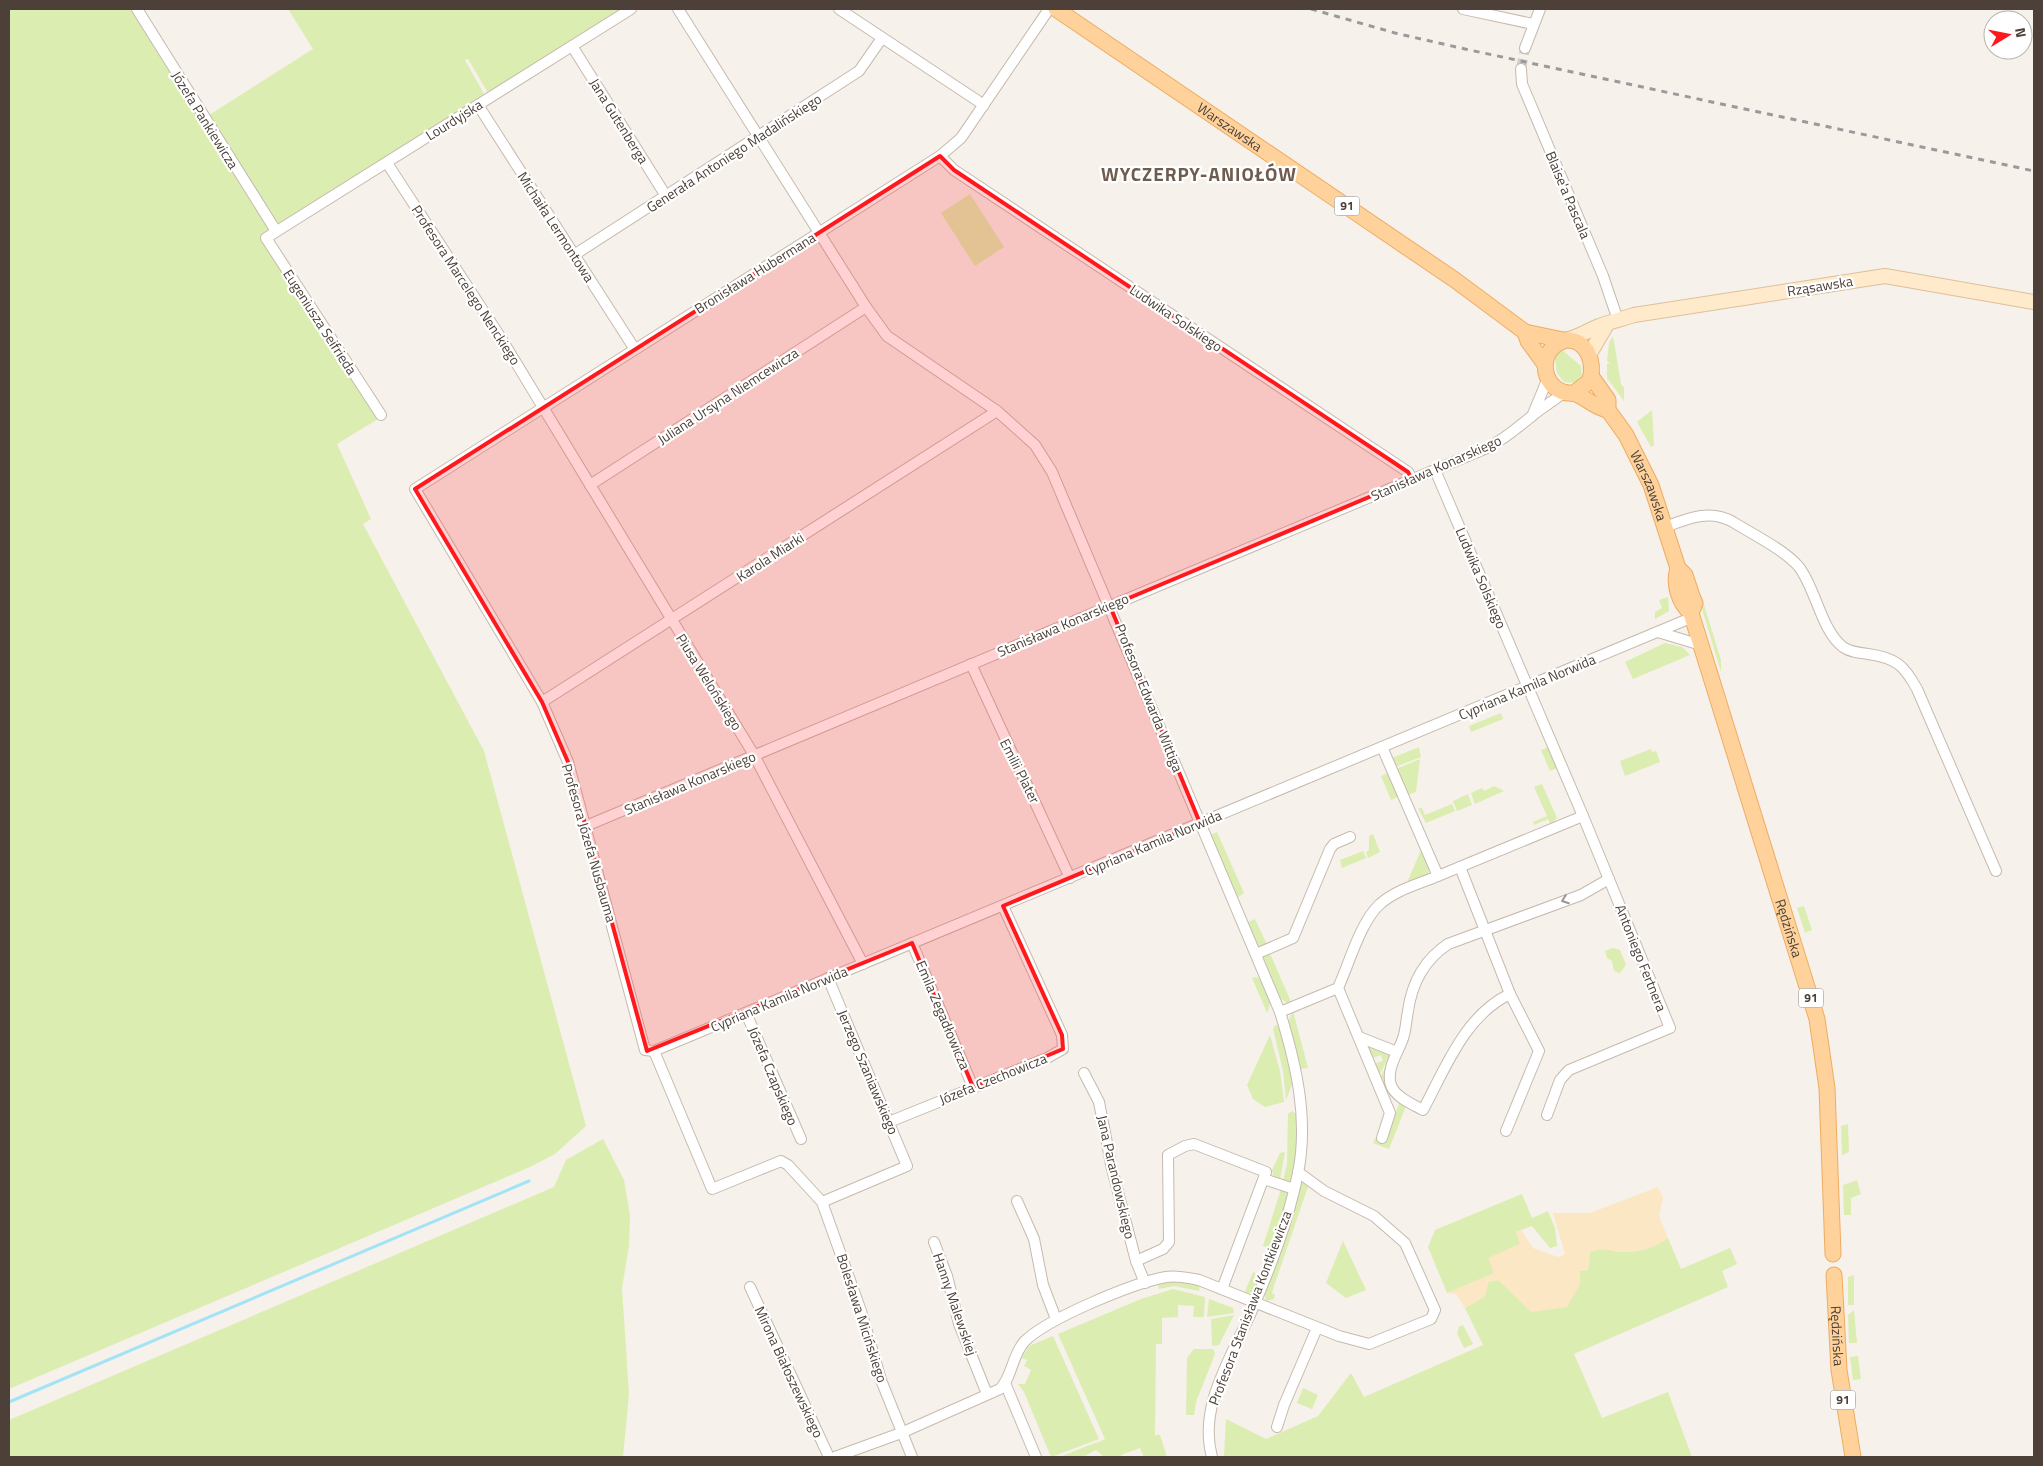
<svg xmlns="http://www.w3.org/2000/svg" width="2043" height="1466" font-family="'Titillium Web',sans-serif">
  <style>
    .green { fill: #dcedb1 }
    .sand { fill: #fce7c5 }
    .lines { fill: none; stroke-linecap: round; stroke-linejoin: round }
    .stream { stroke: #a4e3f6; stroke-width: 3 }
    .street-tunnel { stroke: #d4cec7; stroke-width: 10; stroke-dasharray: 10 5; stroke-linecap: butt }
    .street-casing { stroke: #c6baaf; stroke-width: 12 }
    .secondary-casing { stroke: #ddc09a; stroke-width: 16 }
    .primary-casing { stroke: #eeac62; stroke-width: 17 }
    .street { stroke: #fff; stroke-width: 10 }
    .secondary { stroke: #ffeacc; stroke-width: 14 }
    .primary { stroke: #ffd29b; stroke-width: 15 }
    .rail { stroke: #9a9a9a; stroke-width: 3; stroke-dasharray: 6 6; stroke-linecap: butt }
    .oneway { stroke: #9d9692 }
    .marked { fill: #ff191d; fill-opacity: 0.2; stroke: #ff191d; stroke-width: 4; stroke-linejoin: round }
    .labels { text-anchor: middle; stroke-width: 4.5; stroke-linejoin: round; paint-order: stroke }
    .shield { fill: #fff; stroke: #827974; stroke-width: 1 }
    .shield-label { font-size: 12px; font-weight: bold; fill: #4c4038 }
    .street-label { font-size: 14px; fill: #4c4038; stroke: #fff }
    .district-label { font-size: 19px; font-weight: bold; letter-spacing: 1px; fill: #6f5c4e; stroke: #fff }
  </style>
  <rect width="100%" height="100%" fill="#f6f1eb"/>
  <g class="green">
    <polygon points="9,9 131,9 216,145 223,141 209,115 313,49 288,9 621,9 488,93 468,59 465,60 484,94 262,236 378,419 337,444 371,519 363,524 484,751 586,1126 555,1154 530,1167 9,1389"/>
    <polygon points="970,194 1004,247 975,266 941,213"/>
    <polygon points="1613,336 1621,384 1624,388 1624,401 1607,378 1607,364 1610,363 1607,361 1609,343"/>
    <polygon points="1562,350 1581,366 1582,377 1577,383 1564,382 1557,373 1554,353"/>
    <polygon points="1652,410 1654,445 1651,447 1637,422"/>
    <polygon points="1701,595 1721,660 1721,672 1698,596"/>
    <polygon points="1668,597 1669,611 1655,619 1655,612 1662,608 1659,600"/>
    <polygon points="1665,643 1682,647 1690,655 1633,679 1625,662"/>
    <polygon points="1501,713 1503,719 1471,732 1469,726"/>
    <polygon points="1419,747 1421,757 1395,767 1392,758"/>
    <polygon points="1549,747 1557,768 1550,771 1541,750"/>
    <polygon points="1651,749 1652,752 1656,751 1660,762 1625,776 1620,761"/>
    <polygon points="1420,759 1416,792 1407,795 1396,769"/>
    <polygon points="1390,772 1400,796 1391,800 1381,776"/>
    <polygon points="1542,784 1557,818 1551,825 1548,819 1534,825 1533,822 1547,816 1534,787"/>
    <polygon points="1494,786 1504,791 1475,804 1471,793 1482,788 1484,791"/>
    <polygon points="1468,794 1472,805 1457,811 1453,801"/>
    <polygon points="1452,804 1455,811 1426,823 1418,808 1422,808 1425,815"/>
    <polygon points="1217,832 1244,893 1237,898 1210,835"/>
    <polygon points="1373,834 1380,852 1368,858 1366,852 1369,850 1369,836"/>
    <polygon points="1421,850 1429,867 1428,875 1406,885"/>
    <polygon points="1363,851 1366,858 1342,868 1340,860"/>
    <polygon points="1804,906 1812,930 1805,933 1797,908"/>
    <polygon points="1255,919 1267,945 1261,948 1257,946 1248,922"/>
    <polygon points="1613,948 1620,950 1626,965 1620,973 1614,971 1612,961 1607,958 1605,951"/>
    <polygon points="1269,951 1291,1002 1287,1003 1280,998 1263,957"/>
    <path d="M1256,977C1270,981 1273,1002 1267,1013L1252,978Z"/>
    <polygon points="1293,1011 1308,1068 1300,1069 1288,1022"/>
    <polygon points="1275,1025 1280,1026 1293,1082 1286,1100 1283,1071 1273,1029"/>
    <polygon points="1270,1035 1280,1071 1284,1102 1265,1107 1253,1099 1247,1085"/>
    <polygon points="1366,1045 1390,1054 1379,1076 1374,1064 1383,1061 1381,1055 1372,1058"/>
    <polygon points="1391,1056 1388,1070 1406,1106 1389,1149 1373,1143 1375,1138 1385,1142 1399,1104 1386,1091 1380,1078"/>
    <polygon points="1292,1111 1296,1114 1298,1137 1292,1180 1288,1183 1283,1181 1287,1163 1288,1114"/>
    <polygon points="1848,1124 1849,1152 1842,1155 1841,1126"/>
    <polygon points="603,1139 624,1180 630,1215 629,1246 622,1288 629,1394 623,1457 9,1457 9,1420 554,1187 566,1160"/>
    <polygon points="1285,1152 1280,1180 1274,1178 1272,1170 1280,1153"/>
    <polygon points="1857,1180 1861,1194 1851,1198 1851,1215 1844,1215 1843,1185"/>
    <polygon points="1306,1181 1309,1184 1274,1286 1272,1293 1275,1295 1274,1299 1266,1301 1264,1292 1300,1182"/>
    <polygon points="1281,1189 1286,1191 1288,1195 1271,1249 1263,1246"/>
    <polygon points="1522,1194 1532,1218 1548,1211 1555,1228 1557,1246 1550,1248 1532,1226 1516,1232 1521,1244 1495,1273 1447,1293 1428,1247 1435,1230"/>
    <path d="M1668,1238L1681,1269L1730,1248L1737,1264L1722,1271L1728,1287L1574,1354L1602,1418L1668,1392L1692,1457H1224L1226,1419L1266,1439L1318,1416L1351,1373L1364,1397L1483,1345L1465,1308L1485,1296L1488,1282L1498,1280L1579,1286L1580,1271L1588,1270L1590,1252C1606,1245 1609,1252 1624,1252C1640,1252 1656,1247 1668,1238Z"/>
    <polygon points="1343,1241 1366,1290 1346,1298 1326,1283"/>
    <path d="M1253,1272L1261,1276C1257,1285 1255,1294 1244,1294Z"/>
    <polygon points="1854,1275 1854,1305 1848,1305 1848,1277"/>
    <polygon points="1171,1280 1200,1284 1199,1291 1174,1286 1159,1289 1158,1282"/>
    <polygon points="1173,1289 1205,1297 1204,1317 1193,1317 1194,1306 1178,1305 1178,1317 1162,1318 1162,1344 1156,1344 1155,1435 1160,1435 1167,1457 1144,1457 1140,1448 1121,1455 1122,1457 1104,1457 1096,1450 1083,1457 1060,1457 1097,1442 1096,1446 1097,1443 1105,1439 1058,1334 1141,1299"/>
    <polygon points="1209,1299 1233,1308 1234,1313 1207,1317"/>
    <polygon points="1854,1310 1857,1343 1849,1343 1848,1315"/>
    <polygon points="1234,1315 1219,1345 1212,1346 1211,1319"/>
    <polygon points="1463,1325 1473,1344 1464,1348 1457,1333 1459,1327"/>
    <polygon points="1053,1336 1099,1439 1051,1457 1024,1392 1018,1384 1025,1384 1031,1370 1024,1366 1027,1360 1022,1358 1029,1346"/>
    <polygon points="1194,1349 1213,1349 1215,1354 1196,1402 1194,1415 1186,1415 1187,1358"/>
    <polygon points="1858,1356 1861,1379 1853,1380 1850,1357"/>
    <polygon points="1303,1388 1318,1395 1312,1409 1297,1403"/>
  </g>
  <path class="sand" d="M1658,1187L1663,1198L1659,1216L1668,1238C1656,1247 1640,1252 1624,1252C1609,1252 1606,1245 1590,1252L1588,1270L1580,1271L1579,1286L1567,1307L1531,1312L1498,1280L1488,1282L1485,1296L1465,1308L1456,1294L1447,1293L1494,1273L1488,1258L1520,1244L1516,1233L1521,1230L1533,1248L1558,1257L1565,1254L1553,1213H1590Z"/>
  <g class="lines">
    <polyline class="stream" points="9,1402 529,1181"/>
    <polyline class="street-tunnel" points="1521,69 1525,48"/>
    <defs>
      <g id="street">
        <polyline points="137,9 276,231"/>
        <path d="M678,9L866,307L887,336L997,411L1035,445L1052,472L1280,1012C1296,1064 1309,1119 1298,1173C1289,1218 1273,1261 1255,1303C1236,1351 1197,1403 1212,1457"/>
        <polyline points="839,9 984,105"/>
        <polyline points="1049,9 961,138 940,156 415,489 542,702 568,762 645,1050 654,1051 1693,617"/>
        <polyline points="1463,9 1533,24"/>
        <polyline points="572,46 666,196"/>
        <polyline points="1525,48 1540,9"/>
        <polyline points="1521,69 1522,84 1603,276 1618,320"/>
        <polyline points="478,105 634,348"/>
        <polyline points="940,156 954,170 1408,472 1412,479"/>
        <polyline points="387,163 501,338 754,755 863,964"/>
        <polyline points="574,255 859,71 882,38"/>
        <polyline points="1533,414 1548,378"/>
        <polyline points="381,415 266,238 631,9"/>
        <polyline points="1435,470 1583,816 1670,1028 1569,1070 1560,1080 1547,1115"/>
        <polyline points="590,485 866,307"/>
        <path d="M1665,527C1689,518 1710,509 1733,522C1752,534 1785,550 1799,567C1816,589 1821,630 1843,647C1850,652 1859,653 1868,654C1896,658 1904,665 1917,689L1996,871"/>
        <polyline points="1658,632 1701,645"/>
        <polyline points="971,664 1070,878"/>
        <polyline points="542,702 997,411"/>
        <polyline points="1382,747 1438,876 1583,816"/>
        <path d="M586,826L1487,448C1505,439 1517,428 1532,416C1541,408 1554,401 1564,392"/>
        <polyline points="1460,867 1510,994 1539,1051 1506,1131"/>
        <polyline points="912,943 973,1087"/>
        <polyline points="1256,954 1293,938 1330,849 1334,844 1350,837"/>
        <polyline points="1338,988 1390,1113 1382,1138"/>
        <path d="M1510,994C1465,1015 1445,1069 1423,1110C1412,1104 1395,1097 1391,1085C1386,1070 1397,1054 1402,1041C1406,1032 1406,1020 1408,1011C1412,982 1424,960 1448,944L1581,895L1609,879"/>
        <path d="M1280,1012L1338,988C1349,964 1360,923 1379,905C1395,890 1419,884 1438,876"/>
        <polyline points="746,1013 801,1139"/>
        <polyline points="1359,1037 1397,1052"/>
        <polyline points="654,1051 712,1189 781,1161 788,1165 822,1202 861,1311 881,1380 912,1457"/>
        <polyline points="1084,1073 1099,1102 1112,1169 1136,1261 1145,1283"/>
        <polyline points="889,1122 1047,1058 1063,1049 1062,1035 1003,906"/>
        <polyline points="1264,1179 1294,1189"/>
        <polyline points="1017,1201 1034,1239 1043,1285 1056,1319"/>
        <polyline points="822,1202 907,1166 828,978"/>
        <polyline points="934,1242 947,1276 959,1324 987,1394"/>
        <polyline points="1136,1261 1163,1249 1169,1242 1168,1155 1185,1146 1194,1144 1266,1172 1222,1289"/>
        <polyline points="750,1287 829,1457"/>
        <polyline points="1005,1383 1036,1457"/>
        <polyline points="1277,1427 1284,1405 1317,1328"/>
        <path d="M835,1457L901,1433L1000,1389C1012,1377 1012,1356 1024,1342C1046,1319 1133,1283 1166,1277C1177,1275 1188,1278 1199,1280L1339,1336L1369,1344L1431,1319L1435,1310L1405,1243L1374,1216L1324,1191L1298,1172"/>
      </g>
      <g id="secondary">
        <path d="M1569,339C1580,336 1589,330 1599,326C1610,322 1622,319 1634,315L1885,276L2034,302"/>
        <polyline points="1589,355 1606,326"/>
      </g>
      <g id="primary">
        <path id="s1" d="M1056,9L1455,280L1525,332L1563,340"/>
        <polyline points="1525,332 1528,341 1544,363"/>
        <path d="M1566,340C1587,339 1595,362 1590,381L1574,393C1542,396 1533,349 1566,340Z"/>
        <path id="s2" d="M1591,376L1608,400V410L1626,435L1651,485L1678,568L1685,575L1693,599L1695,603L1691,613"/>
        <path d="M1574,393C1587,398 1595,408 1608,410"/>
        <path d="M1678,568C1673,584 1679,603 1691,613"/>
        <path id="s3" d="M1691,613L1817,1019L1827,1088L1833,1254"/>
        <path id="s4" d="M1834,1275L1839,1370L1853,1457"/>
      </g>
    </defs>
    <use href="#street" class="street-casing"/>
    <use href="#secondary" class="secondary-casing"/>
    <use href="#primary" class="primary-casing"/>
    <use href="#street" class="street"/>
    <use href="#secondary" class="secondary"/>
    <use href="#primary" class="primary"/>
    <polyline class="rail" points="1311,9 1395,33 1465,49 2034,171"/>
  </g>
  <defs><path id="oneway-chevron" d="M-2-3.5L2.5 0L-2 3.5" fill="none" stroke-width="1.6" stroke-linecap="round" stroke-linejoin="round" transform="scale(1.25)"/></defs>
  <use class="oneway" href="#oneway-chevron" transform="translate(1565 900) rotate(160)"/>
  <path class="marked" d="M940,156L954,170L1408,472L1412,479L1110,606L1200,823L1003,906L1062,1035L1063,1049L973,1087L912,943L647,1051L568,762L542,702L415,489Z"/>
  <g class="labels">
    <g class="shield">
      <rect x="1334.5" y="196.5" width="25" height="19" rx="4"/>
      <rect x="1798.5" y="988.5" width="25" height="19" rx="4"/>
      <rect x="1830.5" y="1390.5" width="25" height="19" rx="4"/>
    </g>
    <g class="shield-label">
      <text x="1347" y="210">91</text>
      <text x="1811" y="1002">91</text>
      <text x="1843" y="1404">91</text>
    </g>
    <g class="street-label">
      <text transform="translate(205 120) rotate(58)" y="5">Józefa Pankiewicza</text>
      <text transform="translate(454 120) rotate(-32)" y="5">Lourdyjska</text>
      <text transform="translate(619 121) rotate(58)" y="5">Jana Gutenberga</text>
      <text dy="5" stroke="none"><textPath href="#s1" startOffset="210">Warszawska</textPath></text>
      <text transform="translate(734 153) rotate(-33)" y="5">Generała Antoniego Madalińskiego</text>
      <text transform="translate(1568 195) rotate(67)" y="5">Blaise'a Pascala</text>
      <text transform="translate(556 227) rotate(57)" y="5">Michaiła Lermontowa</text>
      <text transform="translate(755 273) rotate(-32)" y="5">Bronisława Hubermana</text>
      <text transform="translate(466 285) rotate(57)" y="5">Profesora Marcelego Nenckiego</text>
      <text transform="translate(1820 286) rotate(-9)" y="5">Rząsawska</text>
      <text transform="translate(1176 318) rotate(34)" y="5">Ludwika Solskiego</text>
      <text transform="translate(320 322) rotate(57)" y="5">Eugeniusza Seifrieda</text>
      <text transform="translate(728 396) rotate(-33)" y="5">Juliana Ursyna Niemcewicza</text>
      <text transform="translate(1436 468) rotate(-24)" y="5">Stanisława Konarskiego</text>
      <text dy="5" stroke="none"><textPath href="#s2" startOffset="126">Warszawska</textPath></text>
      <text transform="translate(770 557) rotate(-33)" y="5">Karola Miarki</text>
      <text transform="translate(1481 578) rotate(67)" y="5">Ludwika Solskiego</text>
      <text transform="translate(1063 625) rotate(-23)" y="5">Stanisława Konarskiego</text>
      <text transform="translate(709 682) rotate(58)" y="5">Piusa Welońskiego</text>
      <text transform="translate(1527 687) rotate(-23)" y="5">Cypriana Kamila Norwida</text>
      <text transform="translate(1149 698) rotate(68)" y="5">Profesora Edwarda Wittiga</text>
      <text transform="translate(1020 771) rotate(63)" y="5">Emilii Plater</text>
      <text transform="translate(690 783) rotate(-23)" y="5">Stanisława Konarskiego</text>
      <text transform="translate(589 843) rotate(74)" y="5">Profesora Józefa Nusbauma</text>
      <text transform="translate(1153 843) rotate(-23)" y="5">Cypriana Kamila Norwida</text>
      <text dy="5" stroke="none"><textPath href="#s3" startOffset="330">Rędzińska</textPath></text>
      <text transform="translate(1641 958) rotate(68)" y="5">Antoniego Fertnera</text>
      <text transform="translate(779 999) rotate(-23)" y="5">Cypriana Kamila Norwida</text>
      <text transform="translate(943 1015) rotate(67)" y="5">Emila Zegadłowicza</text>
      <text transform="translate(868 1072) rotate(67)" y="5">Jerzego Szaniawskiego</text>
      <text transform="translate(773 1076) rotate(67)" y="5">Józefa Czapskiego</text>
      <text transform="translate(993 1079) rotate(-22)" y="5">Józefa Czechowicza</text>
      <text transform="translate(1116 1177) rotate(77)" y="5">Jana Parandowskiego</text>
      <text transform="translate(955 1304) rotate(71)" y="5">Hanny Malewskiej</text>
      <text transform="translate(1250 1308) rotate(-69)" y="5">Profesora Stanisława Kontkiewicza</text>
      <text transform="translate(862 1318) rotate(72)" y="5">Bolesława Micińskiego</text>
      <text dy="5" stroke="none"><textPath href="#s4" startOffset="61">Rędzińska</textPath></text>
      <text transform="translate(789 1372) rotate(65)" y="5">Mirona Białoszewskiego</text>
    </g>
    <g class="district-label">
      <text x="1199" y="181">WYCZERPY-ANIOŁÓW</text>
    </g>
  </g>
  <rect width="2043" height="1466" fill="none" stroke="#4c4038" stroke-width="20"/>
  <g transform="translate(2008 35) rotate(80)"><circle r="24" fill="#ffffff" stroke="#b7b3af"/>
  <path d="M0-4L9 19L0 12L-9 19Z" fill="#ff191d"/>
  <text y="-8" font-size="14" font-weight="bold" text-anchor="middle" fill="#4c4038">N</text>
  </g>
</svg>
